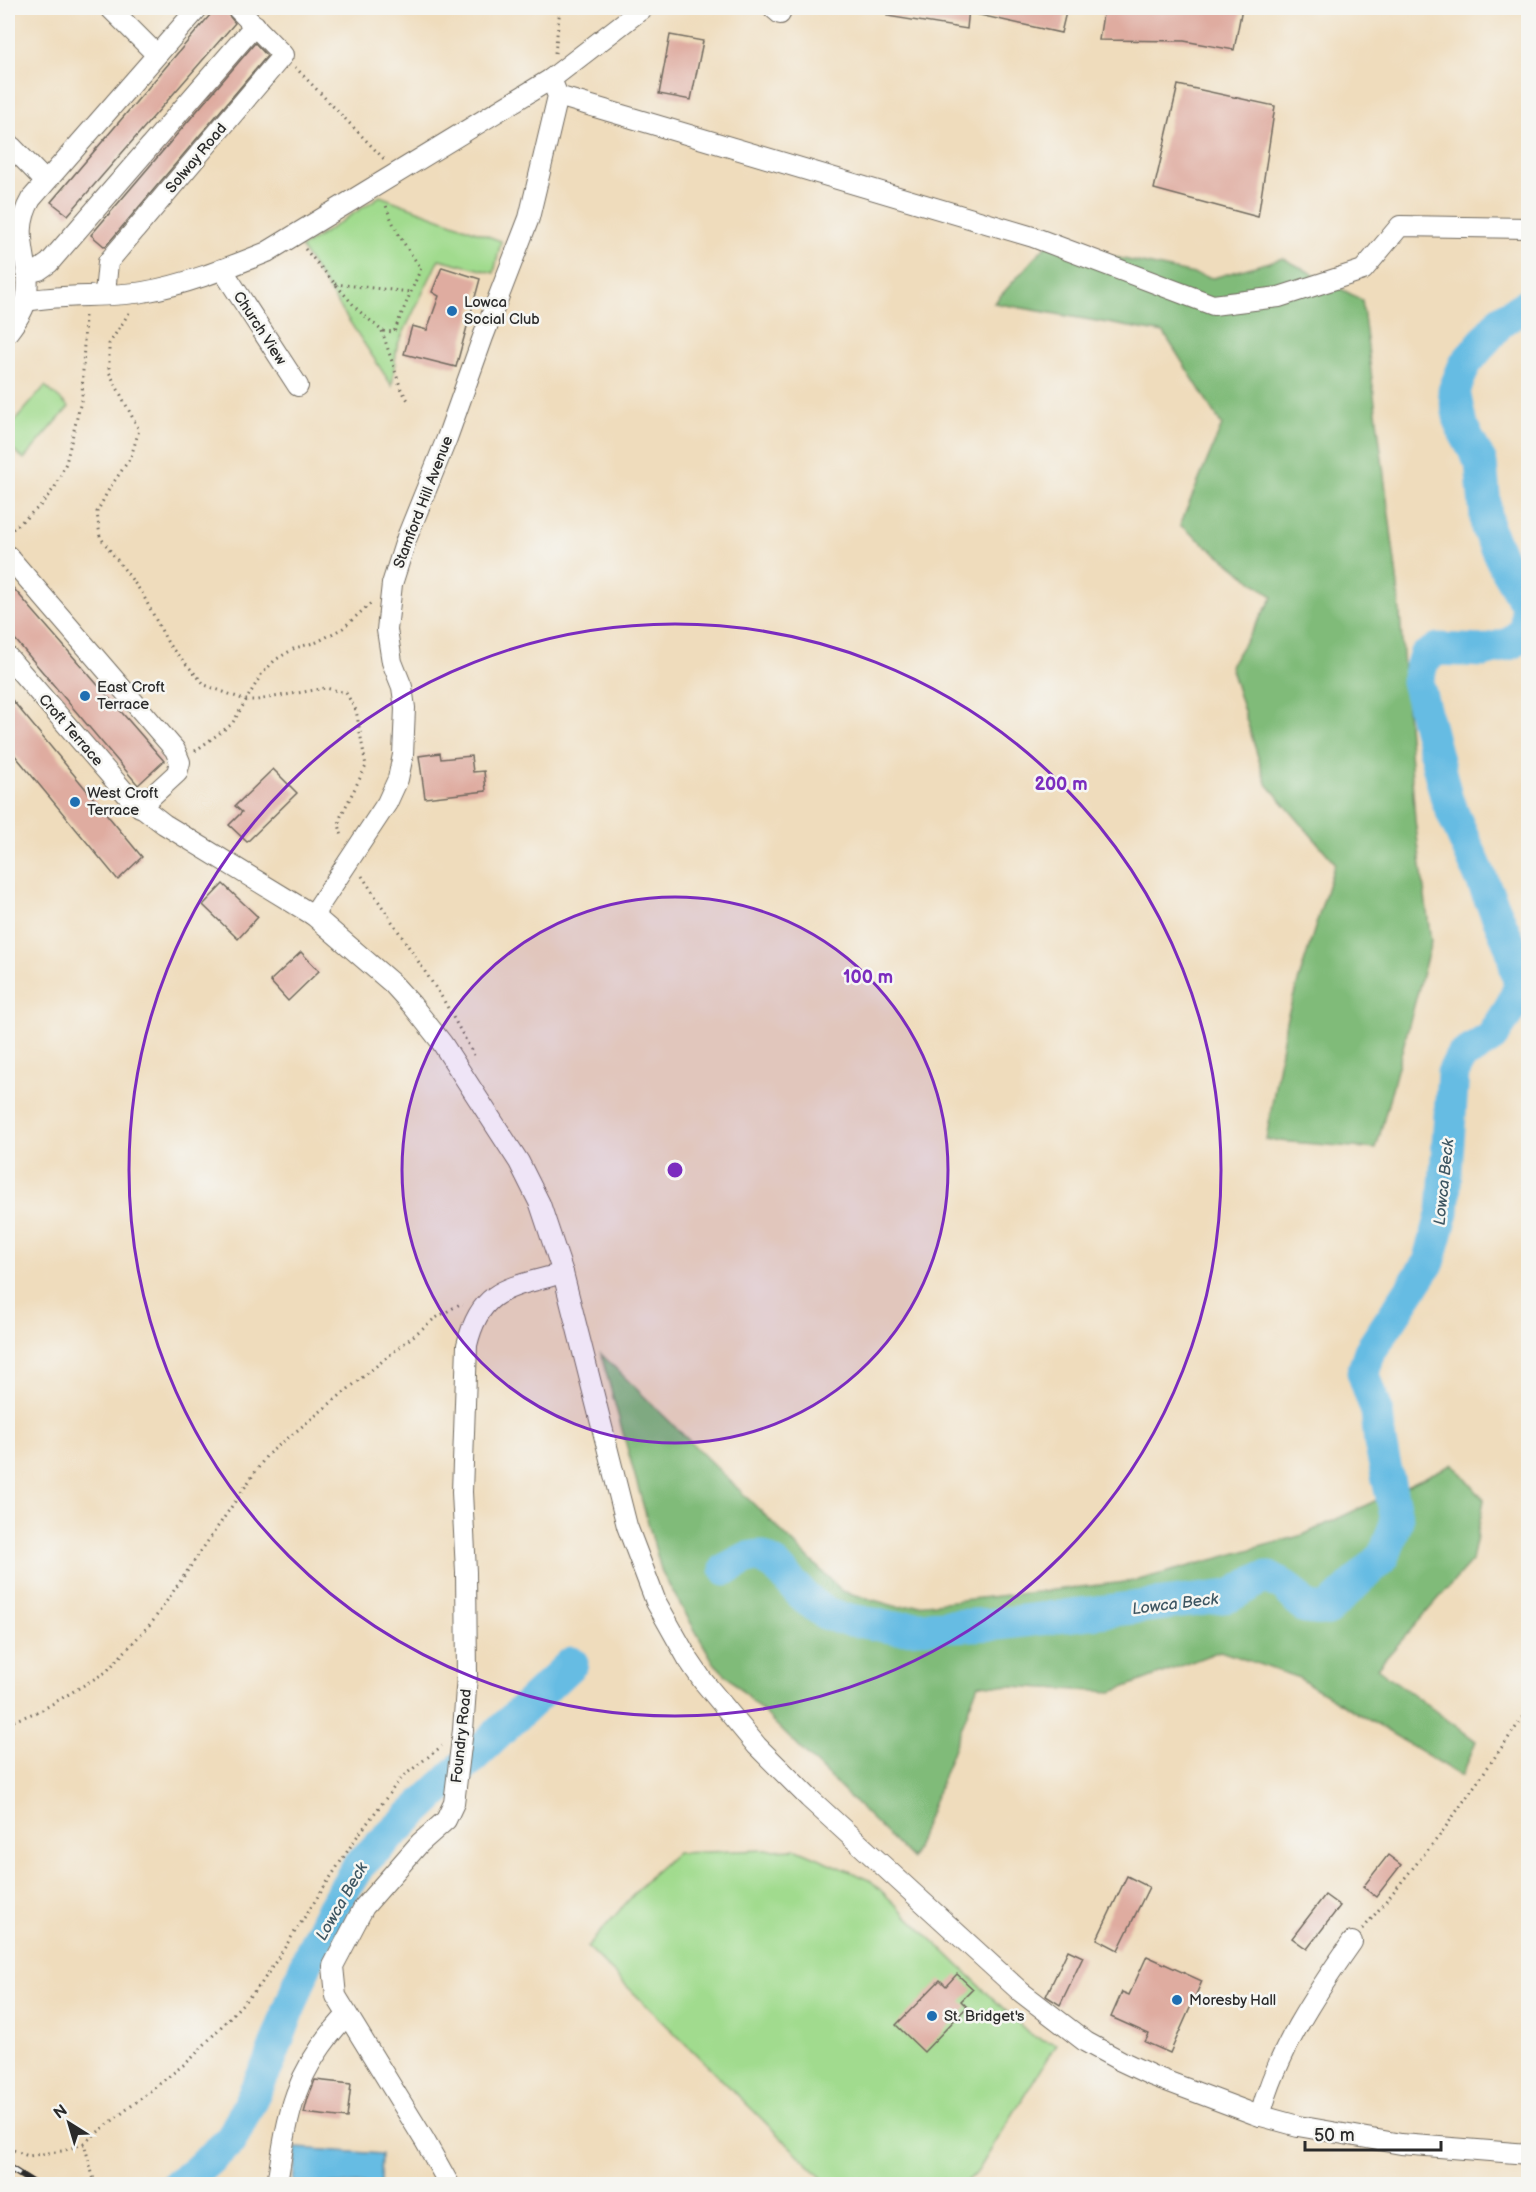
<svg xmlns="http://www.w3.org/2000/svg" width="1536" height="2192" font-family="'Balsamiq Sans',sans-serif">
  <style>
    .green { fill: #a1db8e; stroke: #66835c; stroke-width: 1.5 }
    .forest { fill: #80bb79; stroke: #567352; stroke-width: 1.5 }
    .water { fill: #66bce3; stroke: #487487; stroke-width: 1.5 }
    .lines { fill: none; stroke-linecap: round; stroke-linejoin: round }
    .river { stroke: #66bce3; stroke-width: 33 }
    .building { fill: #dfaca0 }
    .minor-casing { stroke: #70695e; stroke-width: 22 }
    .path { stroke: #70695e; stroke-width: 3; stroke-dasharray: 1.5 4.5; stroke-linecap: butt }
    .minor { stroke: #fff; stroke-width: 20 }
    .rail-casing { stroke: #2b2b2b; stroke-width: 7 }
    .rail { stroke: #f6f6f2; stroke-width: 4.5; stroke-dasharray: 14; stroke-linecap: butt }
    .ring { fill: none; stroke: #7b2cbf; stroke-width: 3 }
    .poi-dot { fill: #1f6fb2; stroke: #f6f6f2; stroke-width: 2 }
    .labels { text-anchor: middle; stroke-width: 5; stroke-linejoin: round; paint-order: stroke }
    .street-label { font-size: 15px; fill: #2b2b2b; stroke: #f6f6f2 }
    .poi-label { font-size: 15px; fill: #2b2b2b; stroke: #f6f6f2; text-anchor: start }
    .water-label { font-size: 16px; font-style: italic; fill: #3d5662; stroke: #f6f6f2 }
    .centre { fill: #7b2cbf; stroke: #f6f6f2; stroke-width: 3 }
    .ring-label { font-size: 18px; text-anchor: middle; font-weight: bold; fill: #7b2cbf; stroke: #f6f6f2; stroke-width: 5; stroke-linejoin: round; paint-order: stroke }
  </style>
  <rect width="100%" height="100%" fill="#f6f6f2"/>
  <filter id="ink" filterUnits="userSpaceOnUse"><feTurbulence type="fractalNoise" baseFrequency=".0167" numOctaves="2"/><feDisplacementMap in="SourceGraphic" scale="12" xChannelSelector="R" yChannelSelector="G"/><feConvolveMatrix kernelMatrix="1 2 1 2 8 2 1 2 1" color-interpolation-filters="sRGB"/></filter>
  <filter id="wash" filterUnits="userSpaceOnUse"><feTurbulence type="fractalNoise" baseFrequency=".008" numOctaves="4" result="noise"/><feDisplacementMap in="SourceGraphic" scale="24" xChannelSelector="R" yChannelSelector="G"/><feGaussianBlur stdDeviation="1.35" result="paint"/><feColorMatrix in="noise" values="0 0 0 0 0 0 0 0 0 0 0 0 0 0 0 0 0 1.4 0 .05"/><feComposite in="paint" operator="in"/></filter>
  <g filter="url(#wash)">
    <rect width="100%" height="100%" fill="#efdcbc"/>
    <g class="green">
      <polygon points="380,196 501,241 494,273 439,259 397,346 392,386 301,248"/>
      <polygon points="45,386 69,407 24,459 8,445 8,429"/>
      <polygon points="797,1849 870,1880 1032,2036 1056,2044 978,2171 964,2184 828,2184 587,1947 651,1875 676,1853"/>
    </g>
    <g class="forest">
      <polygon points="1048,243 1213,278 1283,258 1362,300 1398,586 1415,820 1431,942 1376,1149 1266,1140 1286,1021 1335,863 1266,783 1230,666 1273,597 1180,525 1222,425 1164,333 994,303"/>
      <polygon points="601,1354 842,1591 898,1607 1135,1581 1303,1535 1453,1464 1484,1500 1472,1561 1377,1668 1476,1741 1462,1776 1299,1678 1220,1651 1112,1692 978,1684 912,1859 714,1663 662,1573"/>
    </g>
    <polygon class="water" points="296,2148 381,2154 380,2184 293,2184"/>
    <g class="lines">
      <g class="river">
        <polyline points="726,1569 747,1558 759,1556 775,1565 805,1598 825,1613 839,1618 896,1628 998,1624 1230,1596 1256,1581 1267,1577 1286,1587 1306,1608 1327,1610 1384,1556 1397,1520 1380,1443 1377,1412 1363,1372 1370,1351 1429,1262 1443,1212 1453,1073 1461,1057 1492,1037 1510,1009 1520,986 1511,947 1447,800 1417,681 1424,658 1438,649 1484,651 1512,643 1526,629 1527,605 1507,571 1487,528 1481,463 1461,426 1454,391 1465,364 1501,321 1528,304"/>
        <polyline points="178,2184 192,2175 231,2140 269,2063 309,1956 332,1909 359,1865 572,1663"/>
      </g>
    </g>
    <g id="blocks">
      <g class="building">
        <polygon points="216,8 220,8 226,12 235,23 68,215 51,202"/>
        <polygon points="888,8 969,8 967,29 887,16"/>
        <polygon points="976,8 1067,8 1061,33 975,14"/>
        <polygon points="1104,8 1242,8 1234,50 1184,41 1099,40"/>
        <polygon points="670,35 703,41 691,100 659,94"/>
        <polygon points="255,43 267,56 105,247 91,235"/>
        <polygon points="1178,85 1275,106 1258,217 1154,189"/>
        <polygon points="442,267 480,279 456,367 404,354 412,326 427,330 439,296 432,292"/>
        <polygon points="8,582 164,761 138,785 8,631"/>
        <polygon points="8,695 142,857 118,880 8,747"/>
        <polygon points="440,753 441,759 471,756 473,772 484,771 486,791 425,798 419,756"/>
        <polygon points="273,769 297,793 247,842 229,825 242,812 235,806"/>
        <polygon points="223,884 258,917 238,939 203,905"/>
        <polygon points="301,952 319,971 288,1001 270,981"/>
        <polygon points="1388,1855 1401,1865 1376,1897 1363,1887"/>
        <polygon points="1127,1876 1149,1887 1118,1950 1097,1939"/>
        <polygon points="1325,1895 1340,1906 1307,1949 1292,1938"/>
        <polygon points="1068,1950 1083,1957 1060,2005 1046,1996"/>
        <polygon points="1147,1956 1202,1981 1170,2053 1145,2042 1149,2034 1111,2017 1122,1992 1129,1995"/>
        <polygon points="957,1974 973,1989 961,2001 967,2007 924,2052 896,2025 940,1980 946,1986"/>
        <polygon points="315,2080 351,2084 347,2118 304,2113 308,2098"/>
      </g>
    </g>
  </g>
  <g filter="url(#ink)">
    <use href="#blocks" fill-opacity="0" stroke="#70695e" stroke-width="1.5"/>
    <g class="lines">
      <defs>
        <g id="minor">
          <polyline points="110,8 156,54"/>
          <polyline points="773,8 780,14"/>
          <polyline points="558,96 1033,237 1213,305 1279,297 1363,270 1400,226 1528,228"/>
          <polyline points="8,144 12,147 45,181"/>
          <polyline points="222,269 298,386"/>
          <polyline points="26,273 39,270 49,263 255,25"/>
          <polyline points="105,294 108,262 283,55 237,8"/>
          <path d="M26,301C65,294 104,298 143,292C185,285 227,268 267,252L551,79L643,8"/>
          <path d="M8,332C15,323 24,311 26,300C34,263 9,237 31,199L198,8"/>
          <polyline points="8,556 175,750 180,762 177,773 140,807"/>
          <polyline points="8,657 129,797 164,824 313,915 393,984 412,1005 442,1043 519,1162 540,1204 563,1273 627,1526 656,1602 688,1659 703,1681 757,1746 809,1798 1021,1992 1086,2042 1121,2061 1153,2076 1254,2114 1298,2126 1401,2144 1528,2154"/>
          <polyline points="313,915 387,803 398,779 403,755 405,708 402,687 392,662 387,630 392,584 407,537 447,438 483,337 529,218 558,96 551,79"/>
          <path d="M1260,2116C1277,2052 1314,1996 1352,1942"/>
          <path d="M277,2184C288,2112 294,2071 347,2015"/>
          <path d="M449,2184L425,2141L336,1996L333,1966L364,1907L420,1843L446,1820L454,1803L463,1730L467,1675L466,1572L462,1492L467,1345C481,1286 511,1288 563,1273"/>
        </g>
      </defs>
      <use href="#minor" class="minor-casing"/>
      <g class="path">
        <polyline points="555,53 560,8"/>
        <polyline points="295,67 384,159"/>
        <path d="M305,249L357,309L382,331L394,332L421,268C406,248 392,226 385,202"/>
        <polyline points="335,284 411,292"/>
        <polyline points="129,313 109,344 109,372 139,430 131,457 109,489 97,512 100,537 142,593 169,645 205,685 245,700 257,700 326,688 346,693 356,710 366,766 341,816 339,824 342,837"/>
        <polyline points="382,331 401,389 409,402"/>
        <polyline points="8,533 40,506 55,487 66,463 82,397 85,315"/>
        <polyline points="195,751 232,724 261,675 275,660 295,648 317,642 343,628 371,603"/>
        <polyline points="362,876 443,999 474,1055"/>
        <polyline points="8,1723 42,1710 106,1672 153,1621 267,1455 434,1319 460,1304 463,1305"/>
        <polyline points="1363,1929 1440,1835 1528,1710"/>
        <polyline points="8,2148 28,2156 62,2151 84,2144"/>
        <polyline points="95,2184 84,2143 191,2059 261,1984 356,1838 401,1778 442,1746"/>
      </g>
      <use href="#minor" class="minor"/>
      <defs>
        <polyline id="rail" points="8,2167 35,2184"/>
      </defs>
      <use href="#rail" class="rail-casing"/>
      <use href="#rail" class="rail"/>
    </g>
  </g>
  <circle cx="675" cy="1170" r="273" fill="#7b2cbf" fill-opacity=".12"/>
  <g class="ring">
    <circle cx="675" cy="1170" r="273"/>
    <circle cx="675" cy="1170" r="546"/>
  </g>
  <g class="poi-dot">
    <circle cx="452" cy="311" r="6"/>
    <circle cx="85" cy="696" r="6"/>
    <circle cx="75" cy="802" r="6"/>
    <circle cx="1177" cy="2000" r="6"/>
    <circle cx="932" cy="2016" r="6"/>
  </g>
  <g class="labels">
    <g class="street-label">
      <text transform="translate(196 158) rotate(-50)" y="5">Solway Road</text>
      <text transform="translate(260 328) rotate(57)" y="5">Church View</text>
      <text transform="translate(423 502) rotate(-69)" y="5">Stamford Hill Avenue</text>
      <text transform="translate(71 730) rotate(49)" y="5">Croft Terrace</text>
      <text transform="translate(461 1736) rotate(-84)" y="5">Foundry Road</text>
    </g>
    <g class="poi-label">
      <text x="464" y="307">Lowca<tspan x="464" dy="17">Social Club</tspan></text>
      <text x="97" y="692">East Croft<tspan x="97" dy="17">Terrace</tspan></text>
      <text x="87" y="798">West Croft<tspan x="87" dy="17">Terrace</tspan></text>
      <text x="1189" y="2005">Moresby Hall</text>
      <text x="944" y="2021">St. Bridget's</text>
    </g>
    <g class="water-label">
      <text transform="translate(1443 1182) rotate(-84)" y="6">Lowca Beck</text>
      <text transform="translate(1175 1603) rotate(-7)" y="6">Lowca Beck</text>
      <text transform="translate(341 1901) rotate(-60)" y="6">Lowca Beck</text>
    </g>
  </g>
  <circle cx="675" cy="1170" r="9" class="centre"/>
  <g class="ring-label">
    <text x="1061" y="790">200 m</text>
    <text x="868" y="983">100 m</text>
  </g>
  <rect width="1536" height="2192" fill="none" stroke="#f6f6f2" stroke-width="30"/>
  <g transform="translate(69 2123) rotate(323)" stroke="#f6f6f2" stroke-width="4.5" paint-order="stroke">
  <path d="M0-4.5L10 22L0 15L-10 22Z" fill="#2b2b2b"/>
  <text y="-9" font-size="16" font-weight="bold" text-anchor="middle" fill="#2b2b2b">N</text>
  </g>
  <path d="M1305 2141v9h136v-9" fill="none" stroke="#2b2b2b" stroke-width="3"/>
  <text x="1314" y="2141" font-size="18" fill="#2b2b2b" stroke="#f6f6f2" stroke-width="4.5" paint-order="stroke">50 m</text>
</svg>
